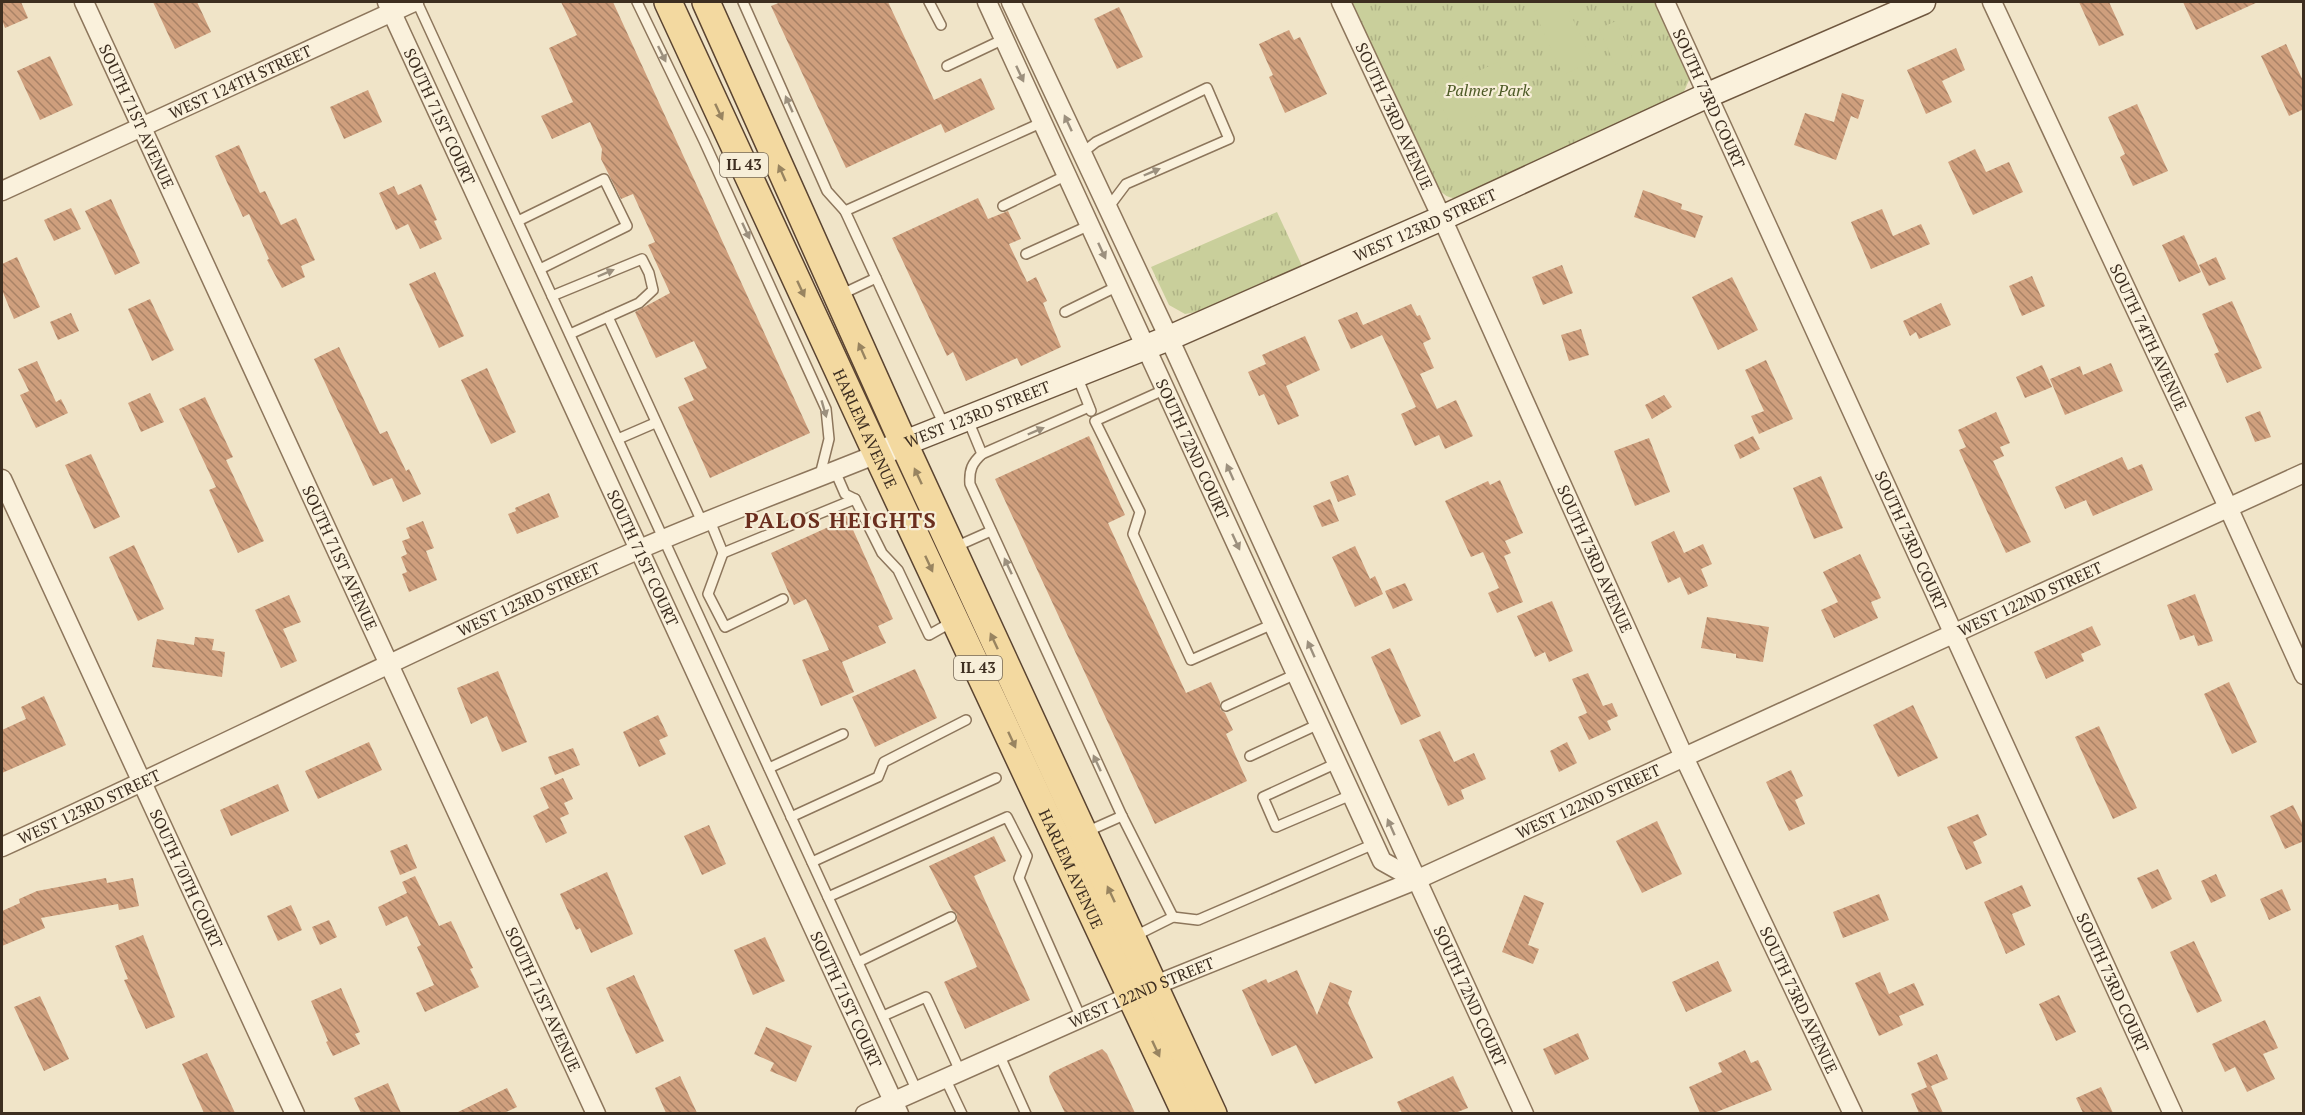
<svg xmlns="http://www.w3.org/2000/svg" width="2305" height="1115" font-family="'PT Serif',serif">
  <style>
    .park { fill: url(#park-tufts) }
    .pitch { fill: #c9cf9b }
    .building { fill: url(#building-back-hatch) }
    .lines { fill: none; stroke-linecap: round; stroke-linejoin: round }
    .lane-casing { stroke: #8d765c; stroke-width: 12 }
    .street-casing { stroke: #8d765c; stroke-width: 21 }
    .secondary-casing { stroke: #6f573f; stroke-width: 27 }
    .primary-casing { stroke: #5b4430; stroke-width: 30 }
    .lane { stroke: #faf1dc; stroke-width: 9 }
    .street { stroke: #faf1dc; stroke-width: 18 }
    .secondary { stroke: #faf1dc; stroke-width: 24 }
    .primary { stroke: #f3d9a0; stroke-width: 27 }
    .oneway { fill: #9c907e }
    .oneway2 { fill: #988460 }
    .labels { text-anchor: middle; stroke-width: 4.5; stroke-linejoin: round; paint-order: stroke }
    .shield { fill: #f7eed8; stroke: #756857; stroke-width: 1.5 }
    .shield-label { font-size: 15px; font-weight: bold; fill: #3d2e20 }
    .street-label { font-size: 16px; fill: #3d2e20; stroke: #f7eed8 }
    .park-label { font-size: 16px; font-style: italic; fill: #4d5a26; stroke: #f7eed8 }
    .district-label { font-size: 22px; font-weight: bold; letter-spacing: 1.5px; fill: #6b2e1e; stroke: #f7eed8 }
  </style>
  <defs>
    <pattern id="park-tufts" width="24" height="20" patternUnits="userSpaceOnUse" patternTransform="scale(1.5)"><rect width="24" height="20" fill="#c9cf9b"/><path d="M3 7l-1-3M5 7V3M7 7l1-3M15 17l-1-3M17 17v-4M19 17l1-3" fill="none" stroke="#aeb285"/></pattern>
    <pattern id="building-back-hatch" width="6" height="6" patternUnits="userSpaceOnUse" patternTransform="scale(1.5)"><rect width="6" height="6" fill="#cf9f7d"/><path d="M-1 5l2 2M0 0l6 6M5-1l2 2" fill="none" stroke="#a98266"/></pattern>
  </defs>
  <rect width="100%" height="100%" fill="#f0e4c8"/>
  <g class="park">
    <path d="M1350,2H1656L1688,70L1690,78L1682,96L1465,197C1452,200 1446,198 1437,187Z"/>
    <polygon points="1277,212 1303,268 1213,309 1185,314 1169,305 1151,267"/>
  </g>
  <g class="pitch">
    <polygon points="1555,2 1565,2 1592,61 1563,75 1534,11"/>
    <polygon points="1616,21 1632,57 1615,65 1599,29"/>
    <polygon points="1498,62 1514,99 1451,127 1435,91"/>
  </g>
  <g class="building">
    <polygon points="2,2 21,2 28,18 5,28 2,20"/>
    <polygon points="153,2 197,2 211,32 175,49"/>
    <polygon points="561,2 613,2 810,433 710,478 678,407 694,400 684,378 707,368 694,341 656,358 635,312 670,293 648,245 655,242 633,194 621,199 601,159 602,149 590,122 552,139 541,116 573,102 549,48 577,35"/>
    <polygon points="781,2 888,2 934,100 981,78 995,109 945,133 941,124 846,168 771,6"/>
    <polygon points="2079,2 2109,2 2124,35 2099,46"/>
    <polygon points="2183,2 2258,2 2196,30"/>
    <polygon points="1119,7 1143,57 1117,69 1094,19"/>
    <polygon points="1289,30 1294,40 1300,37 1327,94 1285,113 1269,77 1273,75 1259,44"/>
    <polygon points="2286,44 2304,83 2304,109 2289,116 2261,56"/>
    <polygon points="1956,48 1965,70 1942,81 1952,102 1926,114 1907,70"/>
    <polygon points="50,56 73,105 40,120 17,71"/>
    <polygon points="368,90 382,122 344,139 330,107"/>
    <polygon points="1842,93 1864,100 1858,119 1851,116 1836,160 1794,145 1805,113 1834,122"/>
    <polygon points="2137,104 2168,171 2133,186 2120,157 2125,154 2108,117"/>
    <polygon points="239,145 260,193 265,191 281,225 296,218 315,260 301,266 305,277 282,288 267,260 269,259 249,214 243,217 215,156"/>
    <polygon points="1975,149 1986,172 2009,162 2023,192 1973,215 1948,162"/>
    <polygon points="421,184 437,220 434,221 442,239 420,249 408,224 396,230 379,193 394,186 398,195"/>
    <polygon points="1643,190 1682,204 1681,209 1703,216 1695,238 1634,217"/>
    <polygon points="978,198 988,219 1008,211 1021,239 1009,244 1027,282 1036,277 1047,301 1043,303 1061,347 1021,366 1017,358 966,381 953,352 947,356 892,238"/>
    <polygon points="111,199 140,263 115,275 85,211"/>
    <polygon points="71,208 81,229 54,241 44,220"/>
    <polygon points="1882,209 1893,236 1921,224 1930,244 1871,269 1851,222"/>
    <polygon points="2184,235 2201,272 2179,282 2162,245"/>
    <polygon points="17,257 40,307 14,319 2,290 2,264"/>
    <polygon points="2216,257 2226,279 2209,286 2199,265"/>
    <polygon points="1562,265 1573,293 1543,305 1532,277"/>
    <polygon points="435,272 464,336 439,348 409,284"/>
    <polygon points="2032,276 2045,306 2022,316 2009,286"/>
    <polygon points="1732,277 1758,330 1718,350 1692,297"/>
    <polygon points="150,299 174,350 152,361 128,309"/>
    <polygon points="2232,301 2262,368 2227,383 2214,354 2219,352 2202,314"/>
    <polygon points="1941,303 1951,325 1919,339 1916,332 1910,336 1903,321"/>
    <polygon points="1411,304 1417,316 1420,315 1431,339 1423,343 1434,368 1420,374 1437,409 1456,400 1473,436 1445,449 1439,435 1415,446 1401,414 1416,407 1382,335 1351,349 1338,320 1357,312 1363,325"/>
    <polygon points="71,313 79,331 58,340 50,322"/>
    <polygon points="1581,329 1589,355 1569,361 1561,335"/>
    <polygon points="1305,336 1320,370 1286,386 1299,416 1278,425 1264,394 1259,396 1248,372 1266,364 1262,355"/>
    <polygon points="339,347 380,434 387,431 406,471 409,469 421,494 403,502 392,478 373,486 314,359"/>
    <polygon points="1766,360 1793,419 1759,434 1751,416 1764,411 1745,370"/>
    <polygon points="37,361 56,402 61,399 68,413 36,428 20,395 29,391 18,369"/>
    <polygon points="2111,363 2123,391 2065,415 2050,379 2080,366 2083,375"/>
    <polygon points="2042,365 2052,387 2025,398 2016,377"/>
    <polygon points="487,368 516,432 491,444 461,380"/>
    <polygon points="150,393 164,422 141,432 128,403"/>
    <polygon points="1664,395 1672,407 1652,419 1645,405"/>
    <polygon points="205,397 233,457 226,460 264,541 238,553 209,490 216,487 179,409"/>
    <polygon points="2260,411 2271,437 2255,442 2245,417"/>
    <polygon points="1996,412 2010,443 2000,447 2004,456 1993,461 2031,542 2006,553 1959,450 1966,447 1958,430"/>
    <polygon points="1089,436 1125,515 1108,523 1186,693 1211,682 1220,702 1220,709 1225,713 1233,730 1226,734 1247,781 1155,824 995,479"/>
    <polygon points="1753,436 1760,449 1740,459 1734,445"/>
    <polygon points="1649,438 1670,492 1635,506 1614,451"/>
    <polygon points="91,454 120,517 94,529 65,465"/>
    <polygon points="2122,457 2128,470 2142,464 2153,490 2093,516 2086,500 2065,509 2055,487"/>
    <polygon points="1348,475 1356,495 1338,502 1330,482"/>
    <polygon points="1821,476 1843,528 1814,539 1793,488"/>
    <polygon points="1500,480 1523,533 1505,541 1511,553 1504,556 1523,602 1497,613 1488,593 1499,588 1483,552 1471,557 1445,501 1488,481 1490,485"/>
    <polygon points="549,493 559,517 517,534 508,514 516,511 515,508"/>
    <polygon points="1330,499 1339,521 1322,527 1313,506"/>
    <polygon points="845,512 893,619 878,626 886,643 842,662 854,692 821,706 802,660 829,650 806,599 794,605 771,553 833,525 830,518"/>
    <polygon points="423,521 434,548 426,551 437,580 409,592 402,574 407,572 401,557 407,554 402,541 410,538 406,528"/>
    <polygon points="1674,531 1684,553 1703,544 1712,564 1701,569 1708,586 1688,595 1680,577 1668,583 1651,542"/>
    <polygon points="134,545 164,609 138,621 109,557"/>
    <polygon points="1355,546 1370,579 1375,576 1383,594 1355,607 1332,557"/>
    <polygon points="1860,554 1881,598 1871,602 1878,618 1834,638 1821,610 1838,602 1823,572"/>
    <polygon points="1405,583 1413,600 1393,609 1385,591"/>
    <polygon points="2195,594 2213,641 2198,646 2194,635 2180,640 2167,605"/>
    <polygon points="289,595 301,622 283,629 297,661 281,668 255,610"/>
    <polygon points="1552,601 1573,651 1549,662 1545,652 1535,657 1517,616"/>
    <polygon points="1707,617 1769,627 1763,662 1736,658 1736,654 1701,648"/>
    <polygon points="2092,626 2101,645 2081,654 2084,661 2046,679 2034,652"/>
    <polygon points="195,637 214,639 212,650 225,652 222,677 152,667 157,639 194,645"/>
    <polygon points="1390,648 1421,716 1401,725 1371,657"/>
    <polygon points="915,669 937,718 875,747 852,697"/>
    <polygon points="498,671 527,742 502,752 487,716 471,724 457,688"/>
    <polygon points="1588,673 1603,706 1612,703 1618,716 1607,721 1611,730 1589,740 1578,717 1587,713 1572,679"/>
    <polygon points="2229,682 2257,742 2232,754 2204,694"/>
    <polygon points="44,696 66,745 2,773 2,730 26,719 21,707"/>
    <polygon points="1913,705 1938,758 1898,777 1873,725"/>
    <polygon points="658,715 668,736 659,740 666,754 639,767 623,732"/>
    <polygon points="2099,726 2137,808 2113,819 2075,737"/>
    <polygon points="1440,731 1454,762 1474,753 1486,779 1461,790 1464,799 1448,806 1419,740"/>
    <polygon points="369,742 382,770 318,799 305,771"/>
    <polygon points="1567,742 1577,763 1559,772 1550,751"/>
    <polygon points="573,748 580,765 555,775 548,757"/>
    <polygon points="1791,770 1803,796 1795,800 1805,824 1789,831 1766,782"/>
    <polygon points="563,778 573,799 564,803 569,814 560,818 567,833 546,843 533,816 549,808 540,788"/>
    <polygon points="278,784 289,811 231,836 220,810"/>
    <polygon points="2293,805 2304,827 2304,841 2285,849 2270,816"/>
    <polygon points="1978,814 1987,835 1973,842 1982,863 1966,870 1947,827"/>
    <polygon points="1657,821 1682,874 1642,893 1616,841"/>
    <polygon points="709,825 726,864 702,875 684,836"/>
    <polygon points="994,836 1006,861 974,876 1030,1000 965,1029 944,982 977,967 957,921 957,914 952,910 929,866"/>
    <polygon points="407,844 417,868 400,875 390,851"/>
    <polygon points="2158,869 2172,899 2152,909 2137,878"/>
    <polygon points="607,872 633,934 591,953 580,928 576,930 560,894"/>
    <polygon points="2216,874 2226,896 2211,903 2201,881"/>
    <polygon points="415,876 439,926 451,921 473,968 470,969 479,987 425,1012 416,993 434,985 417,947 421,945 407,916 386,926 378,907 407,893 402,882"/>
    <polygon points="106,878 107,883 133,878 139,906 119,910 118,904 41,918 45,928 2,946 2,911 20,903 19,899 37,891"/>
    <polygon points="2022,885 2031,906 2012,914 2025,945 2006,954 1984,902"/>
    <polygon points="2282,889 2291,910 2269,920 2260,899"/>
    <polygon points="1879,894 1889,920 1843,938 1833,912"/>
    <polygon points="1524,895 1544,903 1528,945 1539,949 1533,964 1502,952"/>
    <polygon points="291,905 302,930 278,941 267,916"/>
    <polygon points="329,920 337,937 320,945 312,927"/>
    <polygon points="143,935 175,1017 146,1029 124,980 128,979 115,946"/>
    <polygon points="765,937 785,981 753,995 734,950"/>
    <polygon points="2194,941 2222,1001 2197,1013 2170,952"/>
    <polygon points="1718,961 1732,991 1686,1012 1672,982"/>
    <polygon points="1297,970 1317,1015 1330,982 1352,991 1348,1003 1373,1058 1315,1084 1296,1045 1272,1056 1242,990 1266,979 1268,983"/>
    <polygon points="1880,972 1889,994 1914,983 1924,1005 1899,1016 1903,1025 1879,1036 1855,983"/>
    <polygon points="634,975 664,1041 636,1054 606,988"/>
    <polygon points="341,988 360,1032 355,1034 360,1044 333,1056 326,1042 328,1041 311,1001"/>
    <polygon points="2059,995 2076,1032 2056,1041 2039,1004"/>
    <polygon points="40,996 69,1059 44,1071 14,1007"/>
    <polygon points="2265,1020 2278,1048 2263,1054 2275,1079 2247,1092 2235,1067 2225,1072 2212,1044"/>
    <polygon points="766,1027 812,1046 796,1082 770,1071 774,1063 754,1054"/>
    <polygon points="1578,1033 1589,1059 1555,1075 1543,1049"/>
    <polygon points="1102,1049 1107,1054 1135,1113 1065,1113 1050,1082 1049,1076 1053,1072"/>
    <polygon points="1745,1050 1751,1063 1758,1060 1772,1090 1714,1113 1700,1113 1689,1087 1722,1072 1718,1063"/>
    <polygon points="207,1053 235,1113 204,1113 182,1064"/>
    <polygon points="1937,1054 1948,1079 1931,1086 1943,1113 1919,1113 1911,1094 1927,1087 1917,1063"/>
    <polygon points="680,1076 697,1113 666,1113 655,1088"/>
    <polygon points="1453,1076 1468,1108 1455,1113 1402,1113 1397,1102"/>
    <polygon points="388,1083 401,1113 361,1113 354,1098"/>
    <polygon points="2101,1087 2113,1113 2083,1113 2076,1098"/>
    <polygon points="507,1088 517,1107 504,1113 456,1113"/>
  </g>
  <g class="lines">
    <defs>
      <g id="lane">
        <polyline points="417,2 917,1091"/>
        <polyline points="637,2 704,141 826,409 829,439 820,475"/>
        <polyline points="743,2 827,191 845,211"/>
        <polyline points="929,2 941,25"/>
        <polyline points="947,66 1004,39"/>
        <polyline points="1082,153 1096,142 1207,88 1229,139 1126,184 1108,208"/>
        <polyline points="1003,206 1067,175"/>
        <polyline points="518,221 604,179 627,226 540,269"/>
        <polyline points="1026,254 1090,225"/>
        <polyline points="840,295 876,278"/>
        <polyline points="552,296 642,259 649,273 653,290 639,303 570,334"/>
        <polyline points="1065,312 1118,286"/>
        <polyline points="608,317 703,524"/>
        <polyline points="1077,376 1091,411"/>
        <polyline points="1166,389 1095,421 1140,512 1133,534 1191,660 1273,624"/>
        <path d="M1089,407L982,454C972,463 969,470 970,484L1122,816L1173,917"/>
        <polyline points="968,420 982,454"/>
        <polyline points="944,425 845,211 1043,122"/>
        <polyline points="618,439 655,423"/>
        <polyline points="835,471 845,494 855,499 882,553 898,570 929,635 952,622"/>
        <polyline points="710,521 723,553 855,499"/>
        <polyline points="955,547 991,531"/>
        <polyline points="723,553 708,594 725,627 783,599"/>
        <polyline points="1226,706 1296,674"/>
        <polyline points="1250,756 1319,724"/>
        <polyline points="1337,763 1263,797 1276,827 1351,795"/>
        <polyline points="769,768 843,734"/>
        <polyline points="791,817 878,777 884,762 966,720"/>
        <polyline points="1086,832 1122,816"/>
        <polyline points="812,862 996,778"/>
        <polyline points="828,897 1007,817 1027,856 1019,878 1081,1018"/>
        <polyline points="1133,937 1173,917 1198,920 1374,844"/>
        <polyline points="858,962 951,917"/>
        <polyline points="883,1016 926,997 960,1071"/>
        <polyline points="999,1054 1026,1114"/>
        <polyline points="945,1078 962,1114"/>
      </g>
      <g id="street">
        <path id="s1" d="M84,2L596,1114"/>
        <path id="s2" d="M387,2L899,1114"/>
        <path id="s3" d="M987,2L1382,861L1416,880"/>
        <path id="s4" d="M1011,2L1169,338L1524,1114"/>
        <path id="s5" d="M1341,2L1442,218L1684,757L1853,1114"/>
        <path id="s6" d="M1665,2L2173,1114"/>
        <path id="s7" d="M1992,2L2228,507L2304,675"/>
        <path id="s8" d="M2,191L414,2"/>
        <path id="s9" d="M2,479L295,1114"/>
        <path id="s10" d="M2,847C215,750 425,643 640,549C718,515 798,486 877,454"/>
        <path id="s11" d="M865,1114L1153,986L1416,880L2304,473"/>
      </g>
      <g id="secondary">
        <path id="s12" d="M877,454L1169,338L1442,218L1708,95L1923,2"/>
      </g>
      <g id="primary">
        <path id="s13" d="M668,2L877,454L1186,1114"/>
        <polyline points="706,2 903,442 1213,1114"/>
      </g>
    </defs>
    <use href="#lane" class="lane-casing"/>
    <use href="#street" class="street-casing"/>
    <use href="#secondary" class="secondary-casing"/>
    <use href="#primary" class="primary-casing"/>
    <use href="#lane" class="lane"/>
    <use href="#street" class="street"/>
    <use href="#secondary" class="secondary"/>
    <use href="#primary" class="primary"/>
  </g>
  <defs><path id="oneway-solid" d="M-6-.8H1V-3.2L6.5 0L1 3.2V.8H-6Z" transform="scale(1.5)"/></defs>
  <g class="oneway">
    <use href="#oneway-solid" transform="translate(662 54) rotate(64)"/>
    <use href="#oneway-solid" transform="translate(1020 74) rotate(65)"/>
    <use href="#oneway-solid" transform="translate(789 104) rotate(-114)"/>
    <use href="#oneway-solid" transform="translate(1068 123) rotate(-115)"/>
    <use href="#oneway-solid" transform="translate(1152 172) rotate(-23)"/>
    <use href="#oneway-solid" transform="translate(746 231) rotate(65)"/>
    <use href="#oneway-solid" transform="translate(1102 251) rotate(65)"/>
    <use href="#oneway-solid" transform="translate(606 273) rotate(-23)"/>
    <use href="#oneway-solid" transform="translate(824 409) rotate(74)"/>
    <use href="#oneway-solid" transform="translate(1036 431) rotate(-23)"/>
    <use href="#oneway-solid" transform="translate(1230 472) rotate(-114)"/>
    <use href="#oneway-solid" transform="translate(1236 542) rotate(65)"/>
    <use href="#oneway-solid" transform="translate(1008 566) rotate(-115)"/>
    <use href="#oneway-solid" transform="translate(1311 649) rotate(-114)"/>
    <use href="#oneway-solid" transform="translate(1097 763) rotate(-115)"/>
    <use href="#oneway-solid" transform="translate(1391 827) rotate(-114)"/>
  </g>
  <g class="oneway2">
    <use href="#oneway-solid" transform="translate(719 112) rotate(65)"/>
    <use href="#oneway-solid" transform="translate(782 173) rotate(-114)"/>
    <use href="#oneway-solid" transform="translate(801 289) rotate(65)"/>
    <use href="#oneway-solid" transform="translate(862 351) rotate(-114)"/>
    <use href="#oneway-solid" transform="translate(918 476) rotate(-115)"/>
    <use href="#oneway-solid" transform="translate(929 564) rotate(65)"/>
    <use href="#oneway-solid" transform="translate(994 641) rotate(-115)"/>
    <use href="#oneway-solid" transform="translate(1012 740) rotate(65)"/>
    <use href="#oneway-solid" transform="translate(1111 894) rotate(-115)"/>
    <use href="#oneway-solid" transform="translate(1156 1049) rotate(65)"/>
  </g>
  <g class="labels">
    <g class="shield">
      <rect x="720" y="153" width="48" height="24" rx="4.5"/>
      <rect x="954" y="656" width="48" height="24" rx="4.5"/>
    </g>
    <g class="shield-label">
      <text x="744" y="170">IL 43</text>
      <text x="978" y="673">IL 43</text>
    </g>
    <g class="street-label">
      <text dy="6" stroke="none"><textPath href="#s8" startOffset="262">WEST 124TH STREET</textPath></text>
      <text dy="6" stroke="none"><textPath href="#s6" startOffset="106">SOUTH 73RD COURT</textPath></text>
      <text dy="6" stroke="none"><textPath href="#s1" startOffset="126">SOUTH 71ST AVENUE</textPath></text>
      <text dy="6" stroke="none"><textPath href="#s2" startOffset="126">SOUTH 71ST COURT</textPath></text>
      <text dy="6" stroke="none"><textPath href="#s5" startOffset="126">SOUTH 73RD AVENUE</textPath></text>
      <text dy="6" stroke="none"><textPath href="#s12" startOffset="594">WEST 123RD STREET</textPath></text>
      <text dy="6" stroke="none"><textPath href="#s7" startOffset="370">SOUTH 74TH AVENUE</textPath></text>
      <text dy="6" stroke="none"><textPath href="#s12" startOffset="108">WEST 123RD STREET</textPath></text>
      <text dy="6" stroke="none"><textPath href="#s13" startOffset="470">HARLEM AVENUE</textPath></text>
      <text dy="6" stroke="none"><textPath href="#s3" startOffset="492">SOUTH 72ND COURT</textPath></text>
      <text dy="6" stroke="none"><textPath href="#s6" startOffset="592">SOUTH 73RD COURT</textPath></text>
      <text dy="6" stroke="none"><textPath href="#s1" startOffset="612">SOUTH 71ST AVENUE</textPath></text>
      <text dy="6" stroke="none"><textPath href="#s2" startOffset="612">SOUTH 71ST COURT</textPath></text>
      <text dy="6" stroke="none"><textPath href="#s5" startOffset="612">SOUTH 73RD AVENUE</textPath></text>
      <text dy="6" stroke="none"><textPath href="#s11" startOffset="1274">WEST 122ND STREET</textPath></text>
      <text dy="6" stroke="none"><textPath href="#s10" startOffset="582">WEST 123RD STREET</textPath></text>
      <text dy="6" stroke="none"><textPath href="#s11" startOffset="788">WEST 122ND STREET</textPath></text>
      <text dy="6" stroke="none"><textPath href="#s10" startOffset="96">WEST 123RD STREET</textPath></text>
      <text dy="6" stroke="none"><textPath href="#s13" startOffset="956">HARLEM AVENUE</textPath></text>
      <text dy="6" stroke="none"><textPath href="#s9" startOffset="440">SOUTH 70TH COURT</textPath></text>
      <text dy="6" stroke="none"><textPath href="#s6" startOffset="1078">SOUTH 73RD COURT</textPath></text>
      <text dy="6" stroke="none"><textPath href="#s11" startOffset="302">WEST 122ND STREET</textPath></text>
      <text dy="6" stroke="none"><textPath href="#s4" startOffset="1095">SOUTH 72ND COURT</textPath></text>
      <text dy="6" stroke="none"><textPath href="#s1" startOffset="1098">SOUTH 71ST AVENUE</textPath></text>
      <text dy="6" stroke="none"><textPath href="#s2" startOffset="1098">SOUTH 71ST COURT</textPath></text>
      <text dy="6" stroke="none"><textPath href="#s5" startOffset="1098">SOUTH 73RD AVENUE</textPath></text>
    </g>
    <g class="park-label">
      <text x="1488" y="96">Palmer Park</text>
    </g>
    <g class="district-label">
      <text x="841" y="528">PALOS HEIGHTS</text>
    </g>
  </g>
  <rect width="2305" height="1115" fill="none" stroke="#3d2e20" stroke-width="6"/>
</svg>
